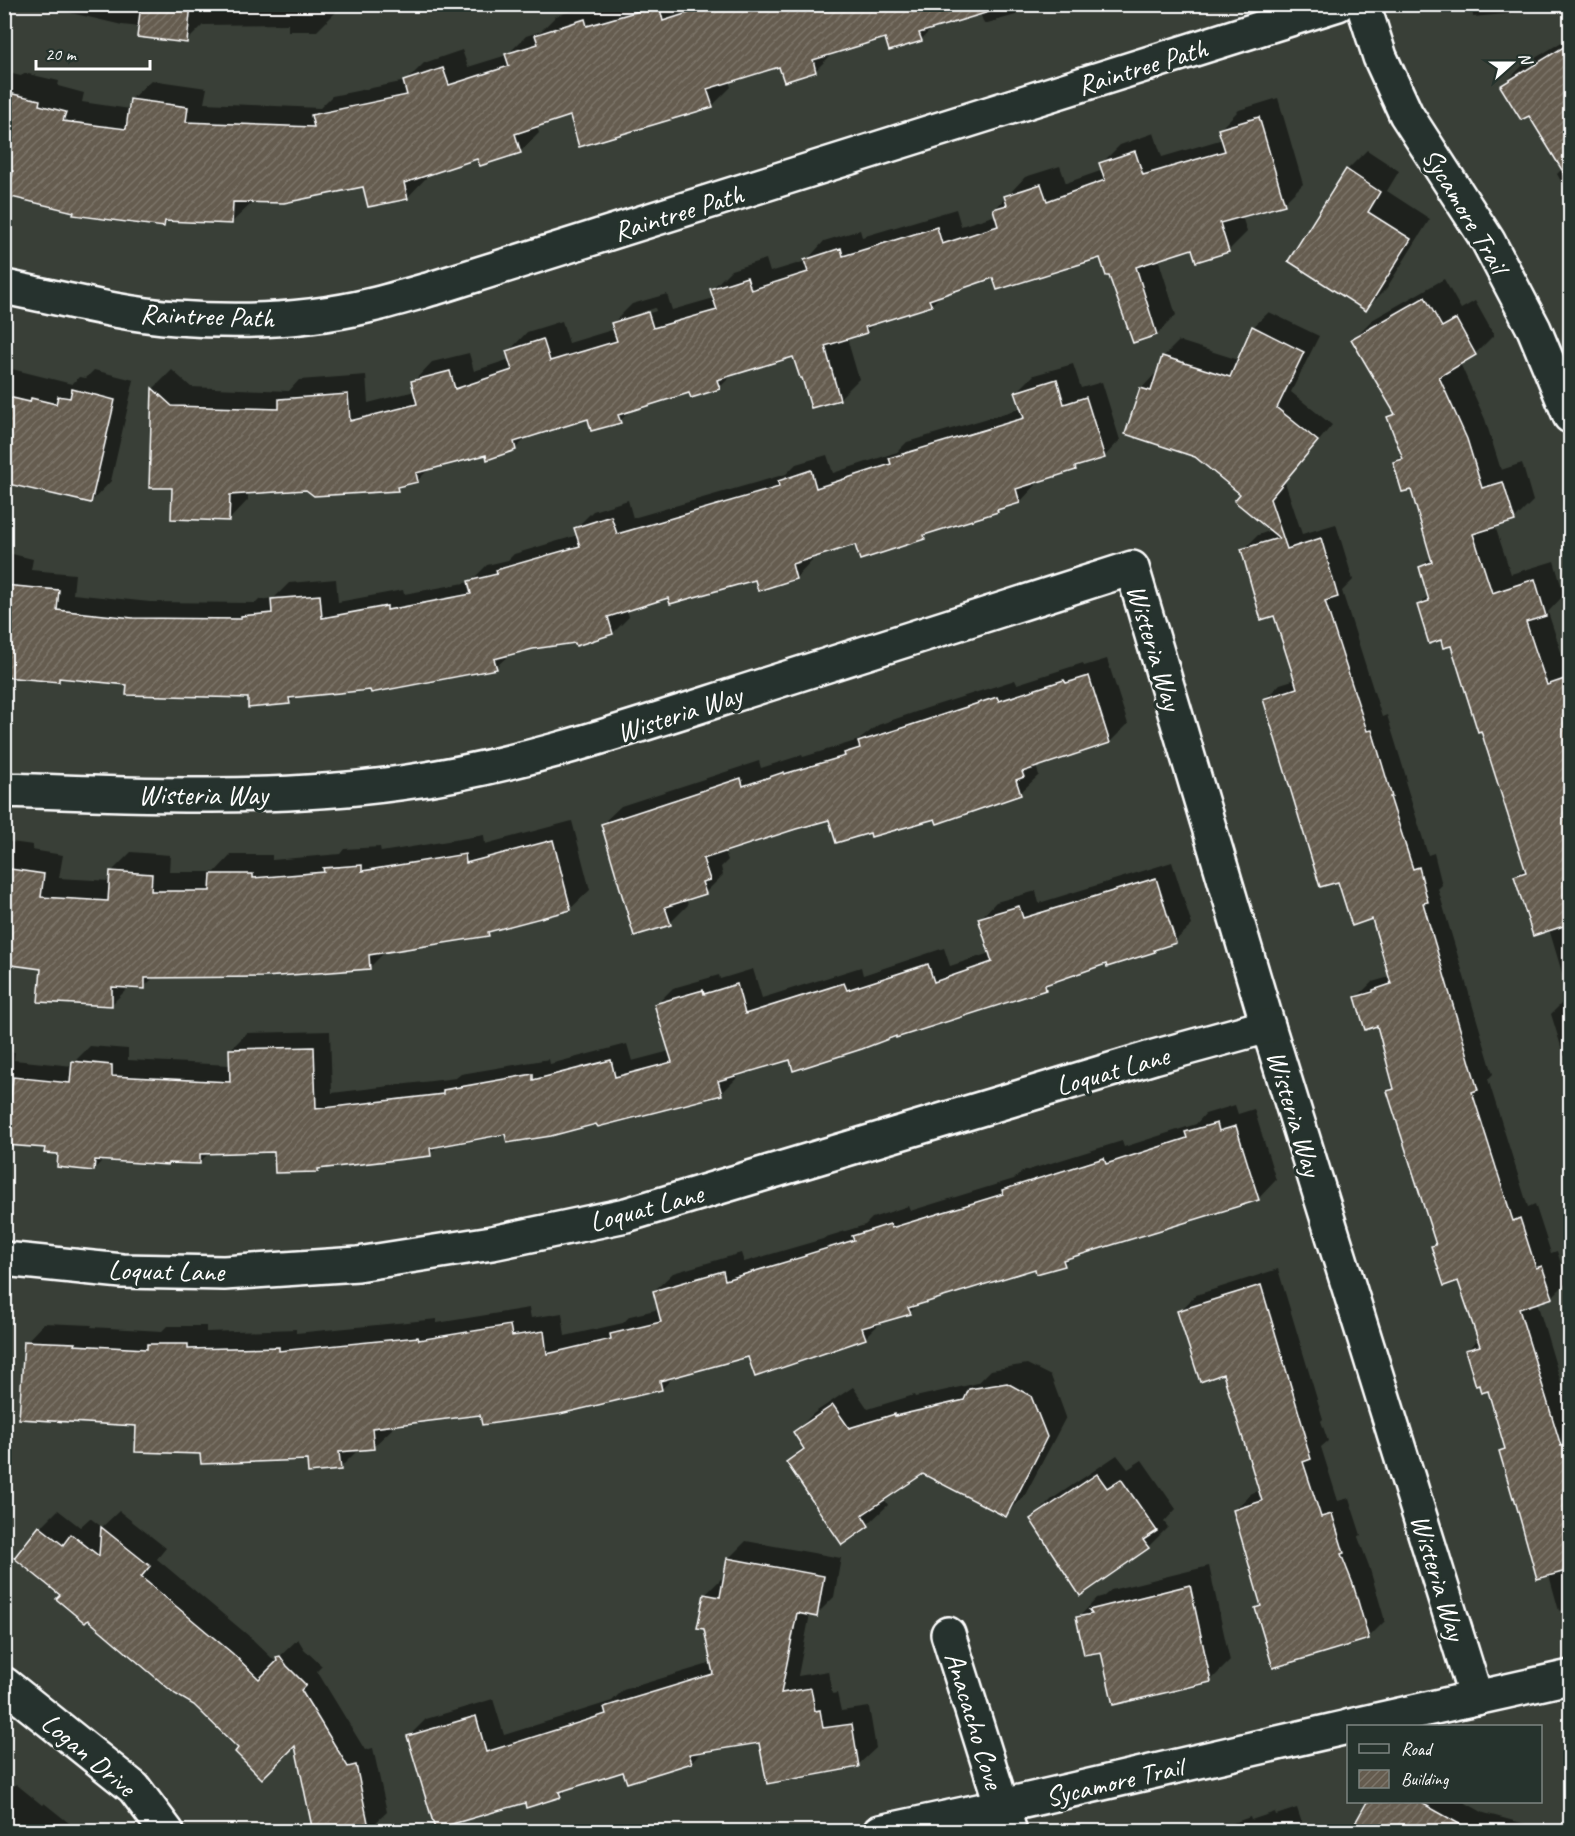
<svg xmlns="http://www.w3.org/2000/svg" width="1575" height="1836" font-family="Caveat,sans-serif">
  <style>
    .shadow { fill: #0007; fill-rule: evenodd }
    .building { fill: url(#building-hatch); stroke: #fff; stroke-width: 1.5 }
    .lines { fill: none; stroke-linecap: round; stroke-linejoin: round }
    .minor-casing { stroke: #fff; stroke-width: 38 }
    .minor { stroke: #26332d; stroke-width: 33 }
    .labels { text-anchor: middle; stroke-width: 6; stroke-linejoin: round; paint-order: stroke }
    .street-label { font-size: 28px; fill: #fff; stroke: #26332d }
  </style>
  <defs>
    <pattern id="building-hatch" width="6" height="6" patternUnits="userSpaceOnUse" patternTransform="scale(1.5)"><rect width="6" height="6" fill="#655c4f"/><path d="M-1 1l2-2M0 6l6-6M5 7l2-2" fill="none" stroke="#7c7469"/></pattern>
  </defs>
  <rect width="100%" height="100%" fill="#393f37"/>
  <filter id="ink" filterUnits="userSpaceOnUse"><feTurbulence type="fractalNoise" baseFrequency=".0167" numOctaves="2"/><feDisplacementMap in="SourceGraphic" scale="12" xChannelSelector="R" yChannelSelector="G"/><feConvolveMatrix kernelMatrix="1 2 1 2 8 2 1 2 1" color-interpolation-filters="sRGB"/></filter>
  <g filter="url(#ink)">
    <g class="shadow">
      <polygon points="33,4 346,4 336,7 336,12 317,31 288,31 288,24 203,25 187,41 140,27 122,25"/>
      <polygon points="382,4 397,4 384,9"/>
      <polygon points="592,4 605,4 606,8 617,4 1026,4 1016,15 984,24 980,13 933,27 921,40 886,36 834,52 815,71 779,65 729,81 731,87 712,106 570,115 537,126 539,133 520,152 478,157 425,174 426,178 407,198 364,185 251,201 251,204 231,223 169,220 163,226 75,211 12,181 4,179 4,72 21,76 24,73 59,81 58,86 84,93 82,102 130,109 131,99 151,80 207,88 204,103 320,108 332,96 406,81 424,63 462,50 468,67 507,55 526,36 541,31 556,16"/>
      <polygon points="1472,4 1566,4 1561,9 1473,17"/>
      <polygon points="1570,37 1570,198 1557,174 1563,168 1529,114 1502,86 1522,66"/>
      <path d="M1278,98L1303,184L1284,203L1242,216L1247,232L1228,251L1193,247L1158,258L1176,315L1157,334L1110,274L1101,256L994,276L942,294L931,305L876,322L866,332L847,338L859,379L840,398L812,407L794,355L734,373L719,388L690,391L632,409L620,421L589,417L528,436L515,449L487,453L430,468L417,481L402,485L397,489H307L248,492V500L229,520L174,487L150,486L153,389L172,370L191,387L289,391L299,380L366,375L368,403L415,391L413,382L432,362L469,353L474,371L510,359L508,352L527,332L562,321L569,343L615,329L613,323L632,304L667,294L672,310L714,298L712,289L731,270L766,259L770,272L806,261L824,241L860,230L862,237L956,209L961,226L996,215L994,210L1025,177L1060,166L1066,183L1103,170L1101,164L1120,145L1154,133L1162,157L1223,139L1220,129L1239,110ZM655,308L656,311L634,318V315Z"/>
      <polygon points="1367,150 1399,171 1387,191 1430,219 1386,289 1366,309 1347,170"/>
      <polygon points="1444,279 1461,309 1475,301 1494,335 1475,354 1460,363 1485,419 1501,470 1522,463 1533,501 1514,520 1495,526 1511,574 1554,561 1564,595 1548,612 1566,667 1570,665 1570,1054 1564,1056 1551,1014 1569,996 1549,929 1516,876 1526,867 1482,729 1452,644 1442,638 1419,605 1429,595 1421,567 1432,556 1412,488 1395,463 1403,454 1389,417 1395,412 1353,339 1372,320"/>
      <polygon points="1269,312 1319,336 1291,392 1332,425 1285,482 1302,534 1336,524 1353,580 1342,591 1382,717 1387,715 1407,780 1405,781 1428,855 1434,853 1442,885 1438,889 1493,1074 1488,1079 1528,1207 1535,1204 1551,1253 1557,1251 1567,1282 1552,1297 1537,1302 1570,1413 1570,1608 1559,1611 1549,1575 1515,1495 1500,1452 1506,1446 1489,1389 1466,1351 1479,1338 1459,1280 1433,1246 1437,1243 1388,1091 1395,1085 1378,1025 1357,997 1372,982 1386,978 1390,975 1373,917 1339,880 1265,699 1280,684 1296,679 1275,614 1243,550 1258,535 1272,530 1242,493 1141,389 1156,373 1158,374 1163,357 1179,341 1239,360 1253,327"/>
      <polygon points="1073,364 1081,388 1102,382 1120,440 1104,457 1080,464 1075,469 1035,482 1036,485 1020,502 1000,508 997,511 931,531 924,537 856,543 811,557 812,561 796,578 756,578 669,596 627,610 629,617 613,633 510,654 496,667 371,688 296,696 289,703 249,696 128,684 62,677 59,680 4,665 4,552 33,559 31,570 75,574 73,594 150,602 256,603 259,600 274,598 289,583 336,579 338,602 403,590 404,594 470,582 487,565 508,560 514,554 578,535 576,528 593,511 628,500 633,518 786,474 796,464 827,455 833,473 897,452 907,442 1022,408 1017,392 1034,375"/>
      <polygon points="4,367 72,384 79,377 86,378 94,370 134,380 111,481 91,502 4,477"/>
      <polygon points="1107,659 1128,724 1110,742 1036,766 1039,775 1020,793 870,831 830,818 724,850 728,860 721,867 723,875 705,893 686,899 688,905 670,923 602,824 621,806 759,761 761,768 802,755 803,757 859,740 878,725 927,708 1015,680 1017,684 1083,663 1084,666"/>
      <polygon points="572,821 590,890 570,909 494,929 488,934 386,951 369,968 155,976 144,987 129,987 112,1004 42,968 4,962 4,841 33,845 32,850 63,855 59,878 111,881 111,872 131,852 170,855 169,872 215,872 231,855 272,855 272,860 340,854 344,849 380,847 381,852 484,835 485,844"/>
      <polygon points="1172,862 1192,925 1175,941 1159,946 1154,951 1107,962 1052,981 1045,988 897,1034 791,1058 737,1074 738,1077 722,1093 598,1126 597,1123 507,1132 440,1144 430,1154 321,1167 317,1171 276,1151 210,1152 199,1163 104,1159 94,1169 46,1147 4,1143 4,1051 15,1052 14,1060 73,1066 74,1062 90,1046 128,1049 128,1060 231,1065 230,1050 247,1033 330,1031 332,1093 456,1078 461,1074 549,1059 550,1064 627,1044 632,1061 670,1051 656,1005 673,988 719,975 720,979 753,969 762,998 861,967 863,975 944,948 950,966 990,953 980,919 996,902 1036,891 1039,903"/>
      <polygon points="1235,1105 1238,1114 1254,1109 1276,1180 1258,1199 1073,1255 1064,1264 1036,1268 918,1304 910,1312 882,1321 865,1338 749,1355 675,1375 662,1389 560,1413 482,1413 391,1424 392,1429 373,1447 358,1450 340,1468 308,1458 202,1452 138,1424 26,1342 44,1323 92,1325 91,1327 162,1331 167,1326 206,1326 206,1332 296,1329 296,1333 437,1319 437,1323 529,1308 531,1318 562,1313 565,1336 623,1323 630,1316 659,1309 654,1291 673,1273 741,1253 744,1262 823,1239 826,1237 865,1225 872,1218 908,1206 910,1211 1014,1179 1022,1172 1122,1141 1124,1147 1196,1124 1205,1114"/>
      <polygon points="1278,1269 1323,1419 1321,1421 1328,1441 1321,1447 1338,1501 1349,1498 1361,1535 1358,1537 1369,1566 1385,1621 1368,1638 1257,1608 1262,1603 1234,1510 1252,1493 1260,1490 1224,1373 1179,1312 1196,1295"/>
      <polygon points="1027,1364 1051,1376 1066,1417 1025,1495 1006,1515 922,1472 884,1498 888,1505 868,1524 842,1542 788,1462 804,1446 795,1432 814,1413 853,1387 868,1409 914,1395 915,1397 978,1383 991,1370"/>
      <polygon points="1117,1455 1128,1469 1142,1460 1176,1509 1164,1522 1168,1527 1148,1547 1032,1519 1052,1499"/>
      <polygon points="58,1510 80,1527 90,1518 102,1527 119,1511 166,1548 157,1559 249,1636 279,1665 278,1658 298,1639 304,1649 322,1666 317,1671 365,1750 373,1748 387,1812 369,1829 296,1743 240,1748 194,1703 16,1558 41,1527"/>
      <polygon points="746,1541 841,1558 834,1597 816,1615 810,1614 798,1676 828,1671 832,1694 837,1693 841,1711 869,1707 876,1748 858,1765 760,1741 702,1751 691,1762 624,1771 568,1788 560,1796 526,1801 409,1736 426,1719 493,1699 504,1735 612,1701 623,1690 712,1663 705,1595 723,1577 725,1577 728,1559"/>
      <polygon points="1209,1566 1230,1661 1210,1681 1102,1650 1078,1618 1097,1598 1104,1596 1111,1590"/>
      <polygon points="16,1784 42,1805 44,1803 74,1827 71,1832 4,1832 4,1796"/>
      <polygon points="1368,1802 1464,1802 1484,1813 1555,1832 1352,1832"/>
      <polygon points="1297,1808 1305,1832 1208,1832 1250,1817 1251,1820 1275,1812 1276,1815"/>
      <polygon points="1570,1827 1570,1832 1559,1832"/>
    </g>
    <g class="building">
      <polygon points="141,4 191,4 187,43 137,37"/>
      <polygon points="716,4 988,4 989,12 919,33 922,41 889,51 885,38 813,60 816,72 784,82 779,67 707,89 713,107 579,147 570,116 515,134 521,153 480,166 477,159 404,183 408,199 368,207 363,187 284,203 233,202 232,224 165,221 164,227 73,215 74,212 7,196 13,171 4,169 4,92 40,100 39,105 66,112 63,121 126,129 130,99 188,107 186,122 314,127 311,115 407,95 403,81 443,68 449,85 509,66 505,54 538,44 535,35 585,19 587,26 659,5 663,21"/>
      <polygon points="1570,43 1570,183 1529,116 1521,120 1500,86"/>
      <polygon points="1259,117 1285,205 1220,223 1229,252 1196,262 1192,249 1136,267 1157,335 1133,343 1109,276 1106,276 1100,258 997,290 993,278 929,300 932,306 865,327 867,333 825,346 840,400 811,408 802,378 800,378 793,357 717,380 720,389 691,398 689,393 618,415 621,423 591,431 588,419 514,442 516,450 487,460 486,455 416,473 418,482 397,487 398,491 314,496 306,490 230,495 229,521 171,519 172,488 149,488 152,388 172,406 279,409 279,399 348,394 350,421 417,404 411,381 450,371 455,389 512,370 506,351 543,339 550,361 617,341 611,323 648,312 653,328 717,310 710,289 747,277 751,290 808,272 804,260 841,248 843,256 937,227 942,244 998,226 993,209 1007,205 1004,196 1041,184 1047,201 1105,180 1099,163 1135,151 1143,175 1225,151 1218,129"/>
      <polygon points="1346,169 1380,192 1368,212 1411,239 1366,311 1288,261"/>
      <polygon points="1425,297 1442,327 1456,319 1476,355 1439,377 1467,439 1482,488 1503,482 1515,521 1473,534 1492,593 1535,579 1546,616 1526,622 1547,685 1570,677 1570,924 1533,936 1514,876 1526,872 1481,731 1478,732 1451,646 1443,648 1441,640 1429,644 1417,605 1429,601 1419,567 1432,562 1411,490 1402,492 1393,462 1403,459 1387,417 1395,414 1351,339"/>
      <polygon points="1252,326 1304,352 1277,408 1318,441 1270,499 1287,549 1321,538 1338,597 1325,601 1367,731 1372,730 1392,797 1390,797 1413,869 1419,867 1428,902 1423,903 1478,1090 1472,1092 1513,1221 1520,1218 1536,1268 1542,1266 1553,1298 1519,1309 1561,1446 1570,1444 1570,1570 1537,1579 1514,1497 1513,1498 1499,1451 1505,1449 1488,1391 1481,1393 1479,1385 1476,1386 1465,1350 1480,1346 1458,1281 1444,1286 1431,1246 1436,1245 1387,1091 1394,1089 1377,1026 1365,1030 1355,997 1373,992 1373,990 1391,984 1372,919 1352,926 1338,882 1320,887 1263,699 1297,688 1274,616 1261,620 1241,549 1279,538 1234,501 1240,494 1195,457 1125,434 1140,388 1151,391 1162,356 1230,377"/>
      <polygon points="1057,379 1064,404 1086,397 1105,458 1075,467 1076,470 1016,489 1020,503 997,510 998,512 924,535 925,539 860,560 855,545 792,564 796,579 758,591 755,580 670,604 668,598 608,617 613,634 576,646 575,643 533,649 494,659 497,669 371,693 370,690 289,698 290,704 248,708 248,698 126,695 127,685 59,678 59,682 4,677 4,585 59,590 57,610 133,618 241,619 241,616 272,613 271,599 320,595 322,618 387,606 387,610 471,594 468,581 497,574 496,570 580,546 574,528 611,516 617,534 779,487 778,481 811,470 816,488 891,464 889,458 1024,418 1015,392"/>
      <polygon points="72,389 115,400 91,503 4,483 4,396 30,402 31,398 56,404 58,396 70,398"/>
      <polygon points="1089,676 1110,743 1022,772 1024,777 1016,780 1021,795 937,824 935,819 871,837 870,833 836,843 829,820 796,829 703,859 710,880 702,882 706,894 665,907 671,925 634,936 601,824 741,778 743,786 784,772 784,774 845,756 844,753 860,748 858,742 908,726 997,697 999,701 1064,680 1066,683"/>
      <polygon points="553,840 571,910 488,932 489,936 369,955 370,969 265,977 145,978 145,989 112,987 112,1006 38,1002 41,969 4,964 4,868 44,874 41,897 108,901 110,871 152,874 151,891 210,891 211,874 253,874 253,878 324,872 323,868 362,865 362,871 465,854 466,863"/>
      <polygon points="1156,878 1176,943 1154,950 1155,952 1107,967 1106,964 1045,985 1046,990 896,1038 896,1036 862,1049 793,1071 790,1060 718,1081 722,1095 598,1127 596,1124 551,1136 507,1143 505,1134 430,1148 431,1156 318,1169 318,1172 275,1173 274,1152 200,1154 200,1164 168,1163 168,1165 95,1160 94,1171 57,1167 58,1154 44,1153 45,1148 6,1145 13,1077 70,1083 72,1061 112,1065 112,1076 230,1082 229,1049 314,1047 316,1109 443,1094 443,1090 533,1074 533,1080 611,1060 615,1077 672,1062 654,1004 703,990 704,994 737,984 745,1014 844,983 847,990 928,964 934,982 992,962 978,918 1019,906 1023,918"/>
      <polygon points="1217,1123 1219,1131 1236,1126 1259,1200 1063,1260 1065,1266 1036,1274 1035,1269 908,1308 911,1314 862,1328 866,1339 755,1377 748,1357 660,1381 662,1390 560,1414 482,1425 480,1415 372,1428 374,1449 339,1452 341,1470 308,1473 307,1460 201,1464 200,1454 135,1452 136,1426 19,1419 24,1341 75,1343 74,1345 147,1349 147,1344 188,1344 188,1349 279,1347 279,1351 418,1337 419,1340 510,1325 512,1336 544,1331 547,1354 611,1339 610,1334 661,1322 653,1291 723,1271 725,1280 806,1256 805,1255 854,1240 852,1236 890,1224 891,1228 1003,1194 1002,1190 1104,1158 1106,1164 1187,1138 1185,1132"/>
      <polygon points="1261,1285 1306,1437 1304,1437 1311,1459 1303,1462 1321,1517 1332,1514 1344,1553 1341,1554 1353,1584 1369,1639 1273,1668 1255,1608 1261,1606 1233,1510 1262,1501 1223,1374 1200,1382 1177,1311"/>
      <polygon points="1007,1383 1031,1396 1047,1437 1006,1517 923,1474 862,1515 869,1526 842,1545 786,1462 804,1449 793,1432 833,1405 849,1428 895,1414 895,1416 964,1400 969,1389"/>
      <polygon points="1097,1474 1107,1488 1121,1479 1157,1531 1143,1540 1149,1548 1080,1596 1030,1519"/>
      <polygon points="39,1526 63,1545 71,1534 99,1556 101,1527 150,1566 141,1577 232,1653 259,1679 277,1661 276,1657 280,1656 287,1666 306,1685 301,1690 348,1767 356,1765 370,1832 313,1832 295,1746 262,1779 235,1752 238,1748 194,1705 175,1694 88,1620 85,1623 56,1599 60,1595 14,1558"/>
      <polygon points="727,1558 824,1576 817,1617 797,1613 781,1693 811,1688 815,1711 820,1710 823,1728 852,1724 859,1767 767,1784 759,1743 689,1754 692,1763 627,1783 623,1772 559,1792 561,1797 526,1808 525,1803 435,1829 407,1736 476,1716 486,1752 606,1714 604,1707 713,1674 704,1629 697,1628 704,1594 720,1597"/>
      <polygon points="1190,1585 1211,1682 1113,1705 1101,1652 1084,1655 1076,1617 1092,1614 1089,1610"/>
      <polygon points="1367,1802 1420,1802 1474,1832 1350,1832"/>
    </g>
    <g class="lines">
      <defs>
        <g id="minor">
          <polyline points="1363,4 1380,57 1406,114 1488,241 1534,329 1570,416"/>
          <path d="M4,287C61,298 118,314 176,318C240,323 309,320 372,305C393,300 413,294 434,288L1338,4"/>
          <path d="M4,790C136,795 269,801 400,783C518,767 631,728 743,692C873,651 1002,609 1132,568L1268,1026L1476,1698"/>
          <polyline points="4,1259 122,1271 224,1273 358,1264 492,1243 626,1215 1154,1057 1268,1026"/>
          <polyline points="948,1634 1010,1832"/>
          <polyline points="4,1684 134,1788 167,1832"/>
          <polyline points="1350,1726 1570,1677"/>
          <polyline points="880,1832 1002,1806 1348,1727"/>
        </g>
      </defs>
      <use href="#minor" class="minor-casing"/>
      <use href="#minor" class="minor"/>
    </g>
  </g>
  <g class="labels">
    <g class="street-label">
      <text transform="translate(1142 66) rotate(-17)" y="10">Raintree Path</text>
      <text transform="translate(1466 210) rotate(59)" y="10">Sycamore Trail</text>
      <text transform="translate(678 212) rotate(-17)" y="10">Raintree Path</text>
      <text transform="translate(207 315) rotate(2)" y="10">Raintree Path</text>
      <text transform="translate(1155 647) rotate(73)" y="10">Wisteria Way</text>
      <text transform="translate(679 713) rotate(-18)" y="10">Wisteria Way</text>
      <text x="203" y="804">Wisteria Way</text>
      <text transform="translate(1112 1070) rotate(-16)" y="10">Loquat Lane</text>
      <text transform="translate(1295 1113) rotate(73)" y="10">Wisteria Way</text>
      <text transform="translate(646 1207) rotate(-15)" y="10">Loquat Lane</text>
      <text transform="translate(166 1270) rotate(1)" y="10">Loquat Lane</text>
      <text transform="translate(1439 1577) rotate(73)" y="10">Wisteria Way</text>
      <text transform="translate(975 1720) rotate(73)" y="10">Anacacho Cove</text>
      <text transform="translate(89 1754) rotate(40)" y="10">Logan Drive</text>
      <text transform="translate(1114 1781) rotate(-13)" y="10">Sycamore Trail</text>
    </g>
  </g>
  <rect width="1575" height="1836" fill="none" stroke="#26332d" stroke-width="24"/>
  <rect x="12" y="12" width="1551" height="1812" fill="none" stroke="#fff" stroke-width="2" filter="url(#ink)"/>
  <rect x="1347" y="1725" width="195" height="78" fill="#26332d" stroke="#7d8581" stroke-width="1.5"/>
  <rect x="1359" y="1744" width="30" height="9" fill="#26332d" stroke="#7d8581" stroke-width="1.5"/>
  <text x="1401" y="1755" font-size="18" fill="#ffffff">Road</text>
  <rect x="1359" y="1770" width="30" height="18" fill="url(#building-hatch)" stroke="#7d8581" stroke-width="1.5"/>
  <text x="1401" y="1785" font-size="18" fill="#ffffff">Building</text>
  <g transform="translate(1512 63) rotate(69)" stroke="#26332d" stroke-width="4.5" paint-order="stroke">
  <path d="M0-4.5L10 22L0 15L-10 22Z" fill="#ffffff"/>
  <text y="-9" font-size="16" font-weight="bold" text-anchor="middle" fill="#ffffff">N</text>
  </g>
  <path d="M36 60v9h114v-9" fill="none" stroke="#ffffff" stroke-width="3"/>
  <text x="45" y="60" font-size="18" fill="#ffffff" stroke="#26332d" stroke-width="4.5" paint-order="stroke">20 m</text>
</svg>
